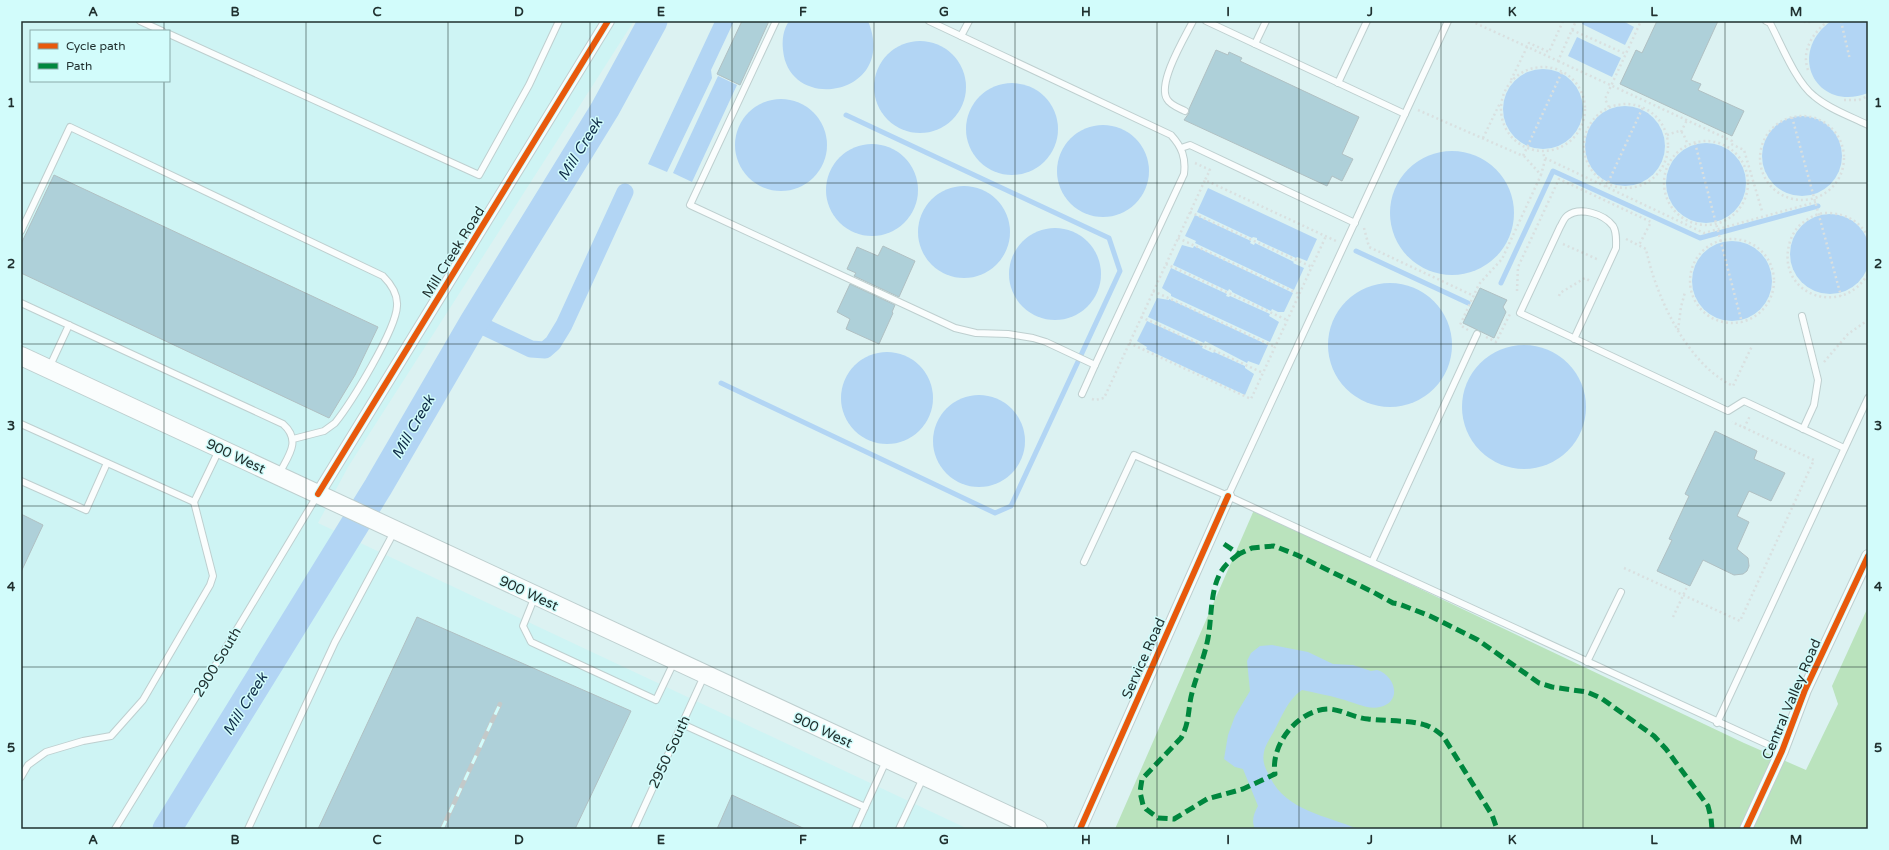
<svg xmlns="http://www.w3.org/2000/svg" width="1889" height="850" font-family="'Varela Round',sans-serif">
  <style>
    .built { fill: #cef4f4; fill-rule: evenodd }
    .green { fill: #bae3bd }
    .water { fill: #b2d5f4 }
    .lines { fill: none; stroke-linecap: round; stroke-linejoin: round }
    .stream { stroke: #b2d5f4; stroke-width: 5 }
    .canal { stroke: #b2d5f4; stroke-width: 17 }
    .river { stroke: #b2d5f4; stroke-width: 29 }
    .building { fill: #aed0d9; stroke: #b0c0c3 }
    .service-casing { stroke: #becfcf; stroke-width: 8 }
    .minor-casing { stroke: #becfcf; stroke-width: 14 }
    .secondary-casing { stroke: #becfcf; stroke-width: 20 }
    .path { stroke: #d9e0e0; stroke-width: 2.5; stroke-dasharray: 2 3; stroke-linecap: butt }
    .service { stroke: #fafdfd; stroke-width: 6 }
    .minor { stroke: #fafdfd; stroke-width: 12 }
    .secondary { stroke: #fafdfd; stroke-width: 18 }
    .rail-casing { stroke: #c3c9c9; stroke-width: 4.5 }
    .rail { stroke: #d2fcfb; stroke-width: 3; stroke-dasharray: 9; stroke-linecap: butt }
    .path-bridge { stroke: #d9e0e0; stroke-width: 2.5; stroke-dasharray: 2 3; stroke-linecap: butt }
    .quiet { stroke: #00873e; stroke-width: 5; stroke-dasharray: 10 5; stroke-linecap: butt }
    .cycleway-casing { stroke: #d2fcfb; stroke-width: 8 }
    .cycleway { stroke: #e8590c; stroke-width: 6 }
    .grid { fill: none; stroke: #1f2f2e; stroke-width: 1; stroke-opacity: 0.55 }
    .labels { text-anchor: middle; stroke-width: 3; stroke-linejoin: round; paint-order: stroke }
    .street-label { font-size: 14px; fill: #1f2f2e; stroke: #d2fcfb }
    .water-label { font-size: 15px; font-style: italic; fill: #0f2c48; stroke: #d2fcfb }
    .neatline { fill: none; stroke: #1f2f2e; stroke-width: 1.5 }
    .grid-label { font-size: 13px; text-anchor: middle; font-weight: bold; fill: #1f2f2e }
  </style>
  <rect width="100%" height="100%" fill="#dcf2f2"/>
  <path class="built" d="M21,21H634L348,467L318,523L968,829H21ZM31,31H169V81H31Z"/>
  <polygon class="green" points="1254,510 1744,743 1806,770 1838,704 1832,686 1868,607 1868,829 1115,829"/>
  <g class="water">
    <polygon points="715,21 734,21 711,70 712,78 667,172 648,164"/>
    <path d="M789,21H868C899,95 789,115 783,50C782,40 783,30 789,21Z"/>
    <polygon points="1583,21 1623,21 1634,27 1625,45 1582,24"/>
    <path d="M1831,21H1865L1868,22V93C1818,113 1785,55 1831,21Z"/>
    <polygon points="1577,37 1621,58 1612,77 1568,56"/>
    <circle cx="920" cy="87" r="46"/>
    <circle cx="1543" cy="109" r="40"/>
    <polygon points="718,76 737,85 692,182 673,173"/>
    <circle cx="1012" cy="129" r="46"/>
    <circle cx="781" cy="145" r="46"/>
    <circle cx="1625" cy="146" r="40"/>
    <circle cx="1802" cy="156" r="40"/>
    <circle cx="1103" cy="171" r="46"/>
    <circle cx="1706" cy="183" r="40"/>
    <circle cx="872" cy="190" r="46"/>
    <circle cx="1452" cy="213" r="62"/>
    <circle cx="964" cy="232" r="46"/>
    <polygon points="1208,188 1317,239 1307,261 1297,257 1296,258 1257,240 1257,238 1253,237 1252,238 1197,212"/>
    <circle cx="1830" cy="254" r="40"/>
    <polygon points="1195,215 1251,241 1250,243 1254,245 1255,243 1294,262 1293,263 1304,268 1294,290 1195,243 1196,241 1185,236"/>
    <circle cx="1055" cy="274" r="46"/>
    <circle cx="1732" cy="281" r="40"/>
    <polygon points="1182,245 1193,248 1194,246 1293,293 1284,312 1278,312 1272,309 1271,311 1232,292 1232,291 1229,289 1228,291 1173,265"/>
    <polygon points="1171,268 1227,294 1226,296 1229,297 1230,296 1270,314 1269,316 1279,322 1270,342 1171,296 1171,294 1162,288"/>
    <circle cx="1390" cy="345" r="62"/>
    <polygon points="1157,298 1169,300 1169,299 1268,345 1259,365 1248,361 1247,363 1205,341 1204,343 1148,317"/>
    <polygon points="1147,321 1203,346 1202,348 1213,353 1214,352 1245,366 1245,368 1254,374 1245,395 1146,349 1147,347 1137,341"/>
    <circle cx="1524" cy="407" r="62"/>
    <circle cx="887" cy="398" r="46"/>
    <circle cx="979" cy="441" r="46"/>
    <path d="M1272,645L1308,652L1333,664L1353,665L1371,671L1377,670C1395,675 1403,702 1380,707C1368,710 1353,702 1341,699C1328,695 1315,693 1302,690C1288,699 1281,718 1273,733C1270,738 1265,746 1264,752C1262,761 1265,768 1269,775C1285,811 1326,815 1358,829H1255C1251,821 1254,813 1258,806L1243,769L1235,767L1224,759L1228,735L1235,716L1250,691L1247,661L1251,653L1260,646Z"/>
  </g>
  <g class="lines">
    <g class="stream">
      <polyline points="1356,251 1468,303"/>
      <polyline points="1501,283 1553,171 1700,238 1818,206"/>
      <polyline points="721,383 995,513 1011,506 1120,271 1109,238 846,115"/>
    </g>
    <polyline class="canal" points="474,322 531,349 545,350 553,343 564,325 625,192"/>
    <polyline class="river" points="167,829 378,487 474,322 605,109 653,21"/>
  </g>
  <g class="building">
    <polygon points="742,21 769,21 740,85 717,74"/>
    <polygon points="1657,21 1718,21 1691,80 1701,84 1698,90 1744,111 1732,136 1620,84 1636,50 1642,53"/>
    <polygon points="1216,50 1228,55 1229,52 1242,58 1240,61 1359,117 1342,154 1353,159 1342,181 1332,176 1327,186 1184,120 1189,113 1189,109"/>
    <polygon points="54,175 378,327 355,375 329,418 21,273 21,244"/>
    <polygon points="883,246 915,261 899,297 854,276 856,273 847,269 857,247 878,256"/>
    <polygon points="850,284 895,305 892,312 893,313 879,344 846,329 850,319 837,312"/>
    <polygon points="1480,288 1507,300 1503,307 1506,312 1494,338 1463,323"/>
    <polygon points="1715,431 1757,451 1754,459 1785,473 1771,501 1749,491 1737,516 1749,522 1737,549 1748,558 1749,566 1747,571 1743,574 1734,575 1703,560 1690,586 1657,571 1672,540 1669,539 1689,496 1685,494"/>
    <polygon points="21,514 43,525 21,572"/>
    <polygon points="417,617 631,711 575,829 318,829"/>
    <polygon points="732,795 805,829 717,829"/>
  </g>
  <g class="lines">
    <defs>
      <g id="service">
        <polyline points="140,21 162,31"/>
        <polyline points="776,21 690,205 955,328 976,333 1008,334 1033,338 1046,342 1095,365 1082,394"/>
        <path d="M929,21L1171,135C1182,147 1186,158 1184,174L1095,365"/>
        <polyline points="1206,21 1405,114"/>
        <path d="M1766,21L1770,23C1781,44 1796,82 1814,96C1829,109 1850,116 1868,125"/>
        <polyline points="169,34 479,175 529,85 559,21"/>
        <polyline points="961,36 969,21"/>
        <polyline points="1255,44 1266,21"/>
        <polyline points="1338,83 1367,21"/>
        <path d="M1185,111C1179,108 1170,105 1167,99C1157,83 1185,37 1193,21"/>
        <polyline points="1181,148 1190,145 1355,223"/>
        <path d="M21,231L70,127L383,276C391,284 398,294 397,306C396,330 351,403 335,423L324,431L293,439"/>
        <path d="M21,303L283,424C302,441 288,456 279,474"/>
        <polyline points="1802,316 1818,380 1814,405 1803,429"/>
        <path d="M1574,339L1616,248C1616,240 1617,232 1613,226C1604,214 1580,206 1567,216C1564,218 1562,224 1560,227L1520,313L1728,411L1744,401L1844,448"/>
        <polyline points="49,368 69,325"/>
        <polyline points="21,424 194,502 219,450"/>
        <polyline points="21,481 86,510 107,463"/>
        <polyline points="1228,496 1448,21"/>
        <polyline points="1084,562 1134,455 1228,496 1782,751"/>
        <polyline points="1372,562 1477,334"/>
        <polyline points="535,596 523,626 531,642 656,700 674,662"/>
        <polyline points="1587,662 1621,592"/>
        <polyline points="1717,723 1868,398"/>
        <polyline points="682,724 865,807"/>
        <polyline points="21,777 28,765 46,752 83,741 111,736 143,700 210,585 213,576 194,502"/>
        <polyline points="115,829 207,679 317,496"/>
        <polyline points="248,829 335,642 394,532"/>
        <polyline points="634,829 704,676"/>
        <polyline points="855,829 886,761"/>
        <polyline points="899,829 923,778"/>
      </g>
      <g id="minor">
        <polyline points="318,494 608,21"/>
        <polyline points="1080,829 1228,496"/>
        <polyline points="1746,829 1782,751 1805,690 1868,556"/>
      </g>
      <polyline id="secondary" points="21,356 1038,829"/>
    </defs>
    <use href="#service" class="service-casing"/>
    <use href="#minor" class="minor-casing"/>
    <use href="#secondary" class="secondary-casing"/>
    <g class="path">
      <polyline points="1471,21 1558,61 1576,21"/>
      <polyline points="1804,21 1807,23 1811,21"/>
      <polyline points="1841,21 1850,60"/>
      <polyline points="1572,30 1626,54"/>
      <polyline points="1558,61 1732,141 1731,144 1744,150 1762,211"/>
      <circle cx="1543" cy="109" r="42"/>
      <path d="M1808,70C1801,50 1813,33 1828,21"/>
      <polyline points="1511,80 1529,43 1549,52 1563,21"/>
      <polyline points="1844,100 1859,100 1868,96"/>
      <circle cx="1626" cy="146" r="42"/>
      <polyline points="1609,107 1605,99 1641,21"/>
      <polyline points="1418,110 1523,156 1562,72"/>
      <circle cx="1802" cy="158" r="42"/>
      <polyline points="1681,132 1687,120"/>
      <polyline points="1667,135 1679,131 1683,133 1688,145"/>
      <polyline points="1483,138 1500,103"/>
      <circle cx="1706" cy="183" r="42"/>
      <polyline points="1524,156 1541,175 1545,160 1543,152"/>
      <polyline points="1545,158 1704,233 1816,202"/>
      <polyline points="1195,163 1210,170 1205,180"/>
      <polyline points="1190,212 1312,267"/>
      <polyline points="1364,228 1369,247 1474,296"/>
      <path d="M1868,237C1860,221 1846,214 1829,213C1818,212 1809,218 1801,224C1795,229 1791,237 1789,245C1777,295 1842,318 1868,274"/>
      <polyline points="1178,238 1299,294"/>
      <circle cx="1732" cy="281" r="42"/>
      <path d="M1626,239L1646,249C1656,297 1687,364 1733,386L1752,346"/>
      <polyline points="1563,244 1599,260"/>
      <polyline points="1166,264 1287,320"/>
      <polyline points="1153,291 1275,347"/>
      <polyline points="1517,291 1518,267 1559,179 1651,222 1639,245"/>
      <polyline points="1559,296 1560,293 1585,278 1590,281"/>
      <polyline points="1141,317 1263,373"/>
      <polyline points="1468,330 1460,325 1479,284 1502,259 1541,175"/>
      <polyline points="1678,330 1681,307 1685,292"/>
      <polyline points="1486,337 1496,342 1510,314"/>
      <polyline points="1129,343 1251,399 1326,236"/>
      <polyline points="1824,362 1848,334 1868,320"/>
      <polyline points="1092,399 1095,400 1104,398 1205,180 1336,241"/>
      <polyline points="1744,428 1750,416"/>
      <polyline points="1624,568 1740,621 1814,460 1732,422"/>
      <polyline points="1673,617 1687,587"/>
    </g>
    <use href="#service" class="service"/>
    <use href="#minor" class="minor"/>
    <use href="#secondary" class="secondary"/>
    <defs>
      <polyline id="rail" points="442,829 500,704"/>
    </defs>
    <use href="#rail" class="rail-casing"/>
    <use href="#rail" class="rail"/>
    <g class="path-bridge">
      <polyline points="1792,117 1841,296"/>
      <polyline points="1695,143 1742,323"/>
      <polyline points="1606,187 1643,107"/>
    </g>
    <g class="quiet">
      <polyline points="1224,544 1239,554 1252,548 1274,546 1297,555 1373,592 1393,603 1399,604 1430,616 1478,640 1539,683 1552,687 1587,692 1601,698 1654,736 1666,749 1708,806 1711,818 1712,829"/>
      <path d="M1239,554C1235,557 1231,560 1227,564C1208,583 1213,619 1207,643C1203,661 1195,679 1191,697C1188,712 1189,724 1181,738L1142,779L1140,792L1143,805L1146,809L1158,818L1174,819L1207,799L1243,789L1275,774C1270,744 1299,709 1329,709C1343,710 1354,718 1368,719C1383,721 1411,720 1425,725C1432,727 1438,732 1443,736L1492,815L1497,829"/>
    </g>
    <defs>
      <g id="cycleway">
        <polyline points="318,494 608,21"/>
        <polyline points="1080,829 1228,496"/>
        <polyline points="1746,829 1782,751 1805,690 1868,556"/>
      </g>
    </defs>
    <use href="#cycleway" class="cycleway-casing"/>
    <use href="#cycleway" class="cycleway"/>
  </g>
  <path class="grid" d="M164,21V31M306,21V829M448,21V829M590,21V829M732,21V829M874,21V829M1015,21V829M1157,21V829M1299,21V829M1441,21V829M1583,21V829M1725,21V829M164,81V829M21,183H1868M21,344H1868M21,506H1868M21,667H1868"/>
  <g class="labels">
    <g class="street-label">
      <text transform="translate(453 252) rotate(-58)" y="5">Mill Creek Road</text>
      <text transform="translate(236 456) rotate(25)" y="5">900 West</text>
      <text transform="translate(529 593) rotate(25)" y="5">900 West</text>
      <text transform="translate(1143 658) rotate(-66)" y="5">Service Road</text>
      <text transform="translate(217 662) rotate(-59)" y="5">2900 South</text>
      <text transform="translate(1791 699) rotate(-67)" y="5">Central Valley Road</text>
      <text transform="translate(823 730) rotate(25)" y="5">900 West</text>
      <text transform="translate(669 752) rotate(-65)" y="5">2950 South</text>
    </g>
    <g class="water-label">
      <text transform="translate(580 149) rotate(-58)" y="5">Mill Creek</text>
      <text transform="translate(413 427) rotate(-60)" y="5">Mill Creek</text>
      <text transform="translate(245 704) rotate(-58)" y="5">Mill Creek</text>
    </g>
  </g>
  <rect width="1889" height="850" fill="none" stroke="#d2fcfb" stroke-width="44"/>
  <rect x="30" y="30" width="140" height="52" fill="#d2fcfb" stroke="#8aaaa9"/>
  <rect x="38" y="43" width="20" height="6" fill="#e8590c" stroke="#8aaaa9"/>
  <text x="66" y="50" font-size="12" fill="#1f2f2e">Cycle path</text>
  <rect x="38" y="63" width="20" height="6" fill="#00873e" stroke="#8aaaa9"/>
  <text x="66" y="70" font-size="12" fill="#1f2f2e">Path</text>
  <rect x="22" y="22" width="1845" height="806" class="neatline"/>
  <g class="grid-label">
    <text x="93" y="16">A</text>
    <text x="235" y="16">B</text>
    <text x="377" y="16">C</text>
    <text x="519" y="16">D</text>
    <text x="661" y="16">E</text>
    <text x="803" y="16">F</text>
    <text x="944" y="16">G</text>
    <text x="1086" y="16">H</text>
    <text x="1228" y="16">I</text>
    <text x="1370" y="16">J</text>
    <text x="1512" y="16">K</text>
    <text x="1654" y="16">L</text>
    <text x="1796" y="16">M</text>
    <text x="11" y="107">1</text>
    <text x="1878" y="107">1</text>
    <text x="11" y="268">2</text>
    <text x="1878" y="268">2</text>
    <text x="11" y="430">3</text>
    <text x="1878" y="430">3</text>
    <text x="11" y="591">4</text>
    <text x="1878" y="591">4</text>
    <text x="11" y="752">5</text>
    <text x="1878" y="752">5</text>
    <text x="93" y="844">A</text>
    <text x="235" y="844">B</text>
    <text x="377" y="844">C</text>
    <text x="519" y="844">D</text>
    <text x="661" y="844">E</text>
    <text x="803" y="844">F</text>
    <text x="944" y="844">G</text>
    <text x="1086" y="844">H</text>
    <text x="1228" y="844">I</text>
    <text x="1370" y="844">J</text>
    <text x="1512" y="844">K</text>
    <text x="1654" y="844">L</text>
    <text x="1796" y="844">M</text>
  </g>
</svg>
